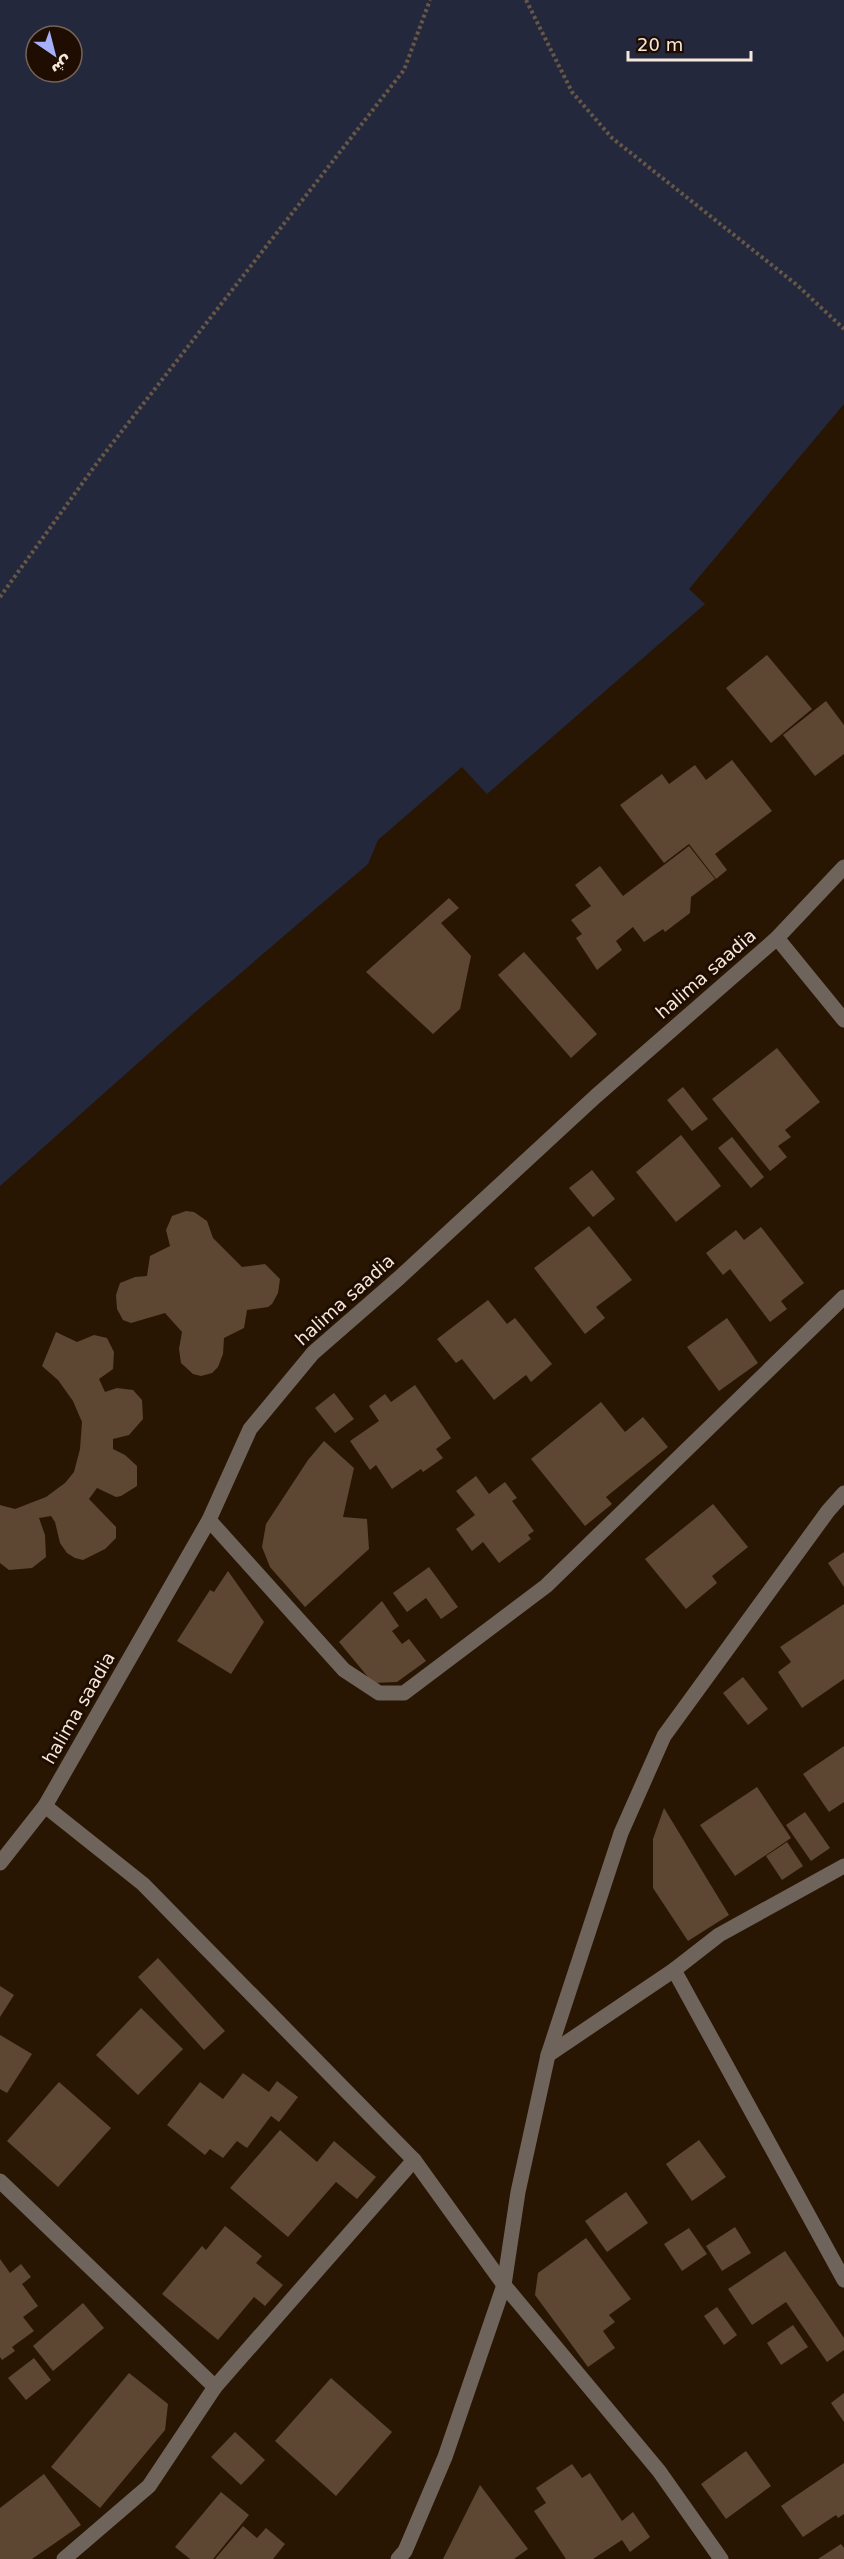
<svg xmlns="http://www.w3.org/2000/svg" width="844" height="2559" font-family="'DejaVu Sans','Noto Naskh Arabic',sans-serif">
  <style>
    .green { fill: #24283d; fill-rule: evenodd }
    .building { fill: #5d4732 }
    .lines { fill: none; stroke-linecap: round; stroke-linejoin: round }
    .path { stroke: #675746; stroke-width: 4; stroke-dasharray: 3 3; stroke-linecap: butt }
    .minor { stroke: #6f645b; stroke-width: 15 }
    .labels { text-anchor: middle; stroke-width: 6; stroke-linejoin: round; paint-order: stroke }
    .street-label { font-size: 18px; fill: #f5e8db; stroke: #1e0d00 }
  </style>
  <rect width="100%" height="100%" fill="#281603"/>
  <path class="green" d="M0,0H844V404L689,589L705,604L487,794L462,767L378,840L368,864L194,1013L0,1186ZM36,36H72V72H36Z"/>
  <g class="building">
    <polygon points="767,655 812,709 771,743 726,688"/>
    <polygon points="826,701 844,725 844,754 815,776 783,735"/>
    <polygon points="732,760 772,811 715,854 727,870 716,879 689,844 664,863 620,805 662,774 669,784 695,765 706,780"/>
    <polygon points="689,846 715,879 691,897 690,913 665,932 663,929 644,942 633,927 616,941 622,950 597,970 576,938 582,934 571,920 591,906 575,885 600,866 623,896"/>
    <polygon points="449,898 459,908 441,923 471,956 460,1009 433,1034 366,972"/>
    <polygon points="524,952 597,1034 571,1058 498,975"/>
    <polygon points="777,1048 820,1102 785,1130 791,1137 778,1146 787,1157 770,1171 712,1099"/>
    <polygon points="683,1087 708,1119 692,1131 667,1100"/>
    <polygon points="681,1135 721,1186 676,1222 636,1172"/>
    <polygon points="732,1137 764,1177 751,1188 718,1148"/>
    <polygon points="592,1170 615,1199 593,1217 569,1188"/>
    <polygon points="186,1211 194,1212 207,1221 213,1238 242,1267 265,1264 280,1279 278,1293 272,1304 268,1307 247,1310 244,1328 224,1338 223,1354 218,1367 212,1373 201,1376 193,1374 181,1363 179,1349 182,1332 165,1313 131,1323 123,1320 117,1309 116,1295 120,1283 135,1277 147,1276 150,1256 170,1246 166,1230 172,1216"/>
    <polygon points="589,1226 632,1280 596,1307 605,1318 585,1334 534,1268"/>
    <polygon points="761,1227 804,1283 781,1301 787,1309 770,1322 730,1269 723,1275 706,1253 736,1230 744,1240"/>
    <polygon points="488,1300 507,1324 515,1318 552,1364 531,1382 526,1375 494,1400 462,1359 456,1363 437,1339"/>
    <polygon points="727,1318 758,1363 719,1391 687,1347"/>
    <polygon points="56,1332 77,1342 94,1335 107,1338 114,1352 113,1369 99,1379 105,1392 117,1388 133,1390 142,1400 143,1419 129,1435 113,1439 113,1449 125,1455 137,1466 137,1486 121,1496 116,1497 97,1488 89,1499 116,1527 116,1538 105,1549 83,1560 75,1558 67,1553 60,1543 55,1522 51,1516 39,1518 45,1535 46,1557 32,1568 9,1570 0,1563 0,1505 15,1509 46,1497 65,1483 74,1472 80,1449 82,1422 73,1401 58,1380 42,1366"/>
    <polygon points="415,1385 451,1438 436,1449 443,1458 423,1472 421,1469 392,1489 376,1465 370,1470 350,1441 379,1421 369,1406 385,1394 391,1402"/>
    <polygon points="334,1393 354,1419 335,1433 315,1408"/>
    <polygon points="601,1402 625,1432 643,1417 668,1447 606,1497 612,1504 585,1526 531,1459"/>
    <polygon points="324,1441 354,1468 343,1517 367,1519 369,1549 305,1607 270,1567 262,1547 266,1524 308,1460"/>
    <polygon points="476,1476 489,1494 505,1482 517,1498 512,1501 534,1531 528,1535 531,1539 499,1563 483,1542 472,1551 456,1529 475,1515 456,1491"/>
    <polygon points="713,1504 748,1547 712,1576 717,1583 686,1609 645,1559"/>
    <polygon points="844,1552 844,1587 828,1563"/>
    <polygon points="429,1567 458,1607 441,1619 426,1598 407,1612 393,1593"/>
    <polygon points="228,1571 264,1622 231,1674 177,1641 210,1590 214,1592"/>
    <polygon points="382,1601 399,1626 392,1631 402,1644 409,1639 426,1661 397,1682 373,1683 339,1642"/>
    <polygon points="844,1604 844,1679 802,1708 778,1672 791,1662 780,1647"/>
    <polygon points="743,1677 768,1709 748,1725 723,1693"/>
    <polygon points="844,1746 844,1802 829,1812 803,1774"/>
    <polygon points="757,1787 791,1838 735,1876 700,1825"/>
    <polygon points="664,1808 729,1915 688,1941 653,1888 653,1839"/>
    <polygon points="805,1812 830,1848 811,1861 786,1825"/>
    <polygon points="787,1842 803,1866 782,1880 766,1856"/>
    <polygon points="158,1958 225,2031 204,2050 138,1977"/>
    <polygon points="0,1986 14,1995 0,2017"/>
    <polygon points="141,2008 183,2049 138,2095 96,2055"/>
    <polygon points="0,2035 32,2054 7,2093 0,2089"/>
    <polygon points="243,2073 269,2092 277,2081 298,2097 279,2122 271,2116 247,2148 237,2141 223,2158 210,2149 205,2155 167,2125 200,2082 223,2099"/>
    <polygon points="59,2082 111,2128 58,2187 7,2141"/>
    <polygon points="280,2130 317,2162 334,2141 376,2177 357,2199 336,2182 288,2237 230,2188"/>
    <polygon points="699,2140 726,2177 692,2201 666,2164"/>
    <polygon points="626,2192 648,2223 607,2252 585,2221"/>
    <polygon points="225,2226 262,2256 256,2263 283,2285 265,2306 254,2297 218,2340 162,2294 202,2246 206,2250"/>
    <polygon points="735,2227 751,2253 722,2271 706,2246"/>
    <polygon points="689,2228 707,2254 682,2271 664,2244"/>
    <polygon points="586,2238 631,2299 609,2315 615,2322 603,2331 615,2348 588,2367 535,2295 538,2273"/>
    <polygon points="785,2251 844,2338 844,2350 827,2362 786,2302 752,2325 728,2289"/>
    <polygon points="0,2259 10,2273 21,2264 31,2277 22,2284 38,2306 23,2317 34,2331 12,2347 15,2351 2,2360 0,2357"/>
    <polygon points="83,2303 104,2328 53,2371 33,2346"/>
    <polygon points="717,2307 737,2335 724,2345 704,2316"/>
    <polygon points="793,2325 808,2347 781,2365 767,2343"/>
    <polygon points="34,2358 51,2380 26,2400 8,2378"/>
    <polygon points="129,2373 168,2404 165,2430 100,2508 51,2467"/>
    <polygon points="331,2378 392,2432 336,2496 275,2441"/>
    <polygon points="844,2393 844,2422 831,2403"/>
    <polygon points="235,2432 265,2460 241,2485 211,2457"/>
    <polygon points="746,2451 771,2486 726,2519 701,2484"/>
    <polygon points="844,2463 844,2514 838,2518 836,2515 803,2537 781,2506"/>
    <polygon points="572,2464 582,2478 590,2473 622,2521 633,2512 650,2537 630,2552 622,2540 593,2559 566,2559 534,2511 546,2503 536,2488"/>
    <polygon points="44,2474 81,2525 32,2559 0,2559 0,2508"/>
    <polygon points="480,2485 528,2549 514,2559 443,2559"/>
    <polygon points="221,2492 249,2515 213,2559 190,2559 175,2547"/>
    <polygon points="243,2526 257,2538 266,2528 285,2544 273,2559 215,2559"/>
    <polygon points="841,2544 844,2548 844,2559 818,2559"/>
  </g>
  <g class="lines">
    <g class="path">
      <polyline points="526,0 572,92 612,138 797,285 844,329"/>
      <polyline points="0,597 97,463 404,70 430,0"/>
    </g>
    <g class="minor">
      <polyline points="777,938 844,1020"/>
      <polyline points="209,1520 344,1670 379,1693 404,1693 546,1586 844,1297"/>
      <polyline points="45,1806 143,1884 414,2160 504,2285 659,2471 721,2559"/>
      <polyline points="0,1863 45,1806 209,1520 250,1429 313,1353 399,1278 596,1096 777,938 844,867"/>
      <polyline points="844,1866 719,1935 674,1970 844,2280"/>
      <polyline points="548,2055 674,1970"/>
      <polyline points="0,2181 215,2387"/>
      <polyline points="64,2559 149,2486 215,2387 414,2160"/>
      <polyline points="398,2559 405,2551 445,2457 504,2285 518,2192 548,2055 621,1833 664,1736 828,1511 844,1493"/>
    </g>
  </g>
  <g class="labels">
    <g class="street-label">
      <text transform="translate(706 974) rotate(-41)" y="6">halima saadia</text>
      <text transform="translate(345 1300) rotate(-42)" y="6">halima saadia</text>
      <text transform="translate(79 1708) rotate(-60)" y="6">halima saadia</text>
    </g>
  </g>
  <g transform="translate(54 54) rotate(145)"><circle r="28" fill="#1e0d00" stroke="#746558" stroke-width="1.5"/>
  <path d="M0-4.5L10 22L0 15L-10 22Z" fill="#a6b1fc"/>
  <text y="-9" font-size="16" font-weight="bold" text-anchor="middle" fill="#f5e8db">ش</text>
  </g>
  <path d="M628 51v9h123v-9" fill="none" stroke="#f5e8db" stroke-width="3"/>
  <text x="637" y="51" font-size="18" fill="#f5e8db" stroke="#1e0d00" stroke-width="4.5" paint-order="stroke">20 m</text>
</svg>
